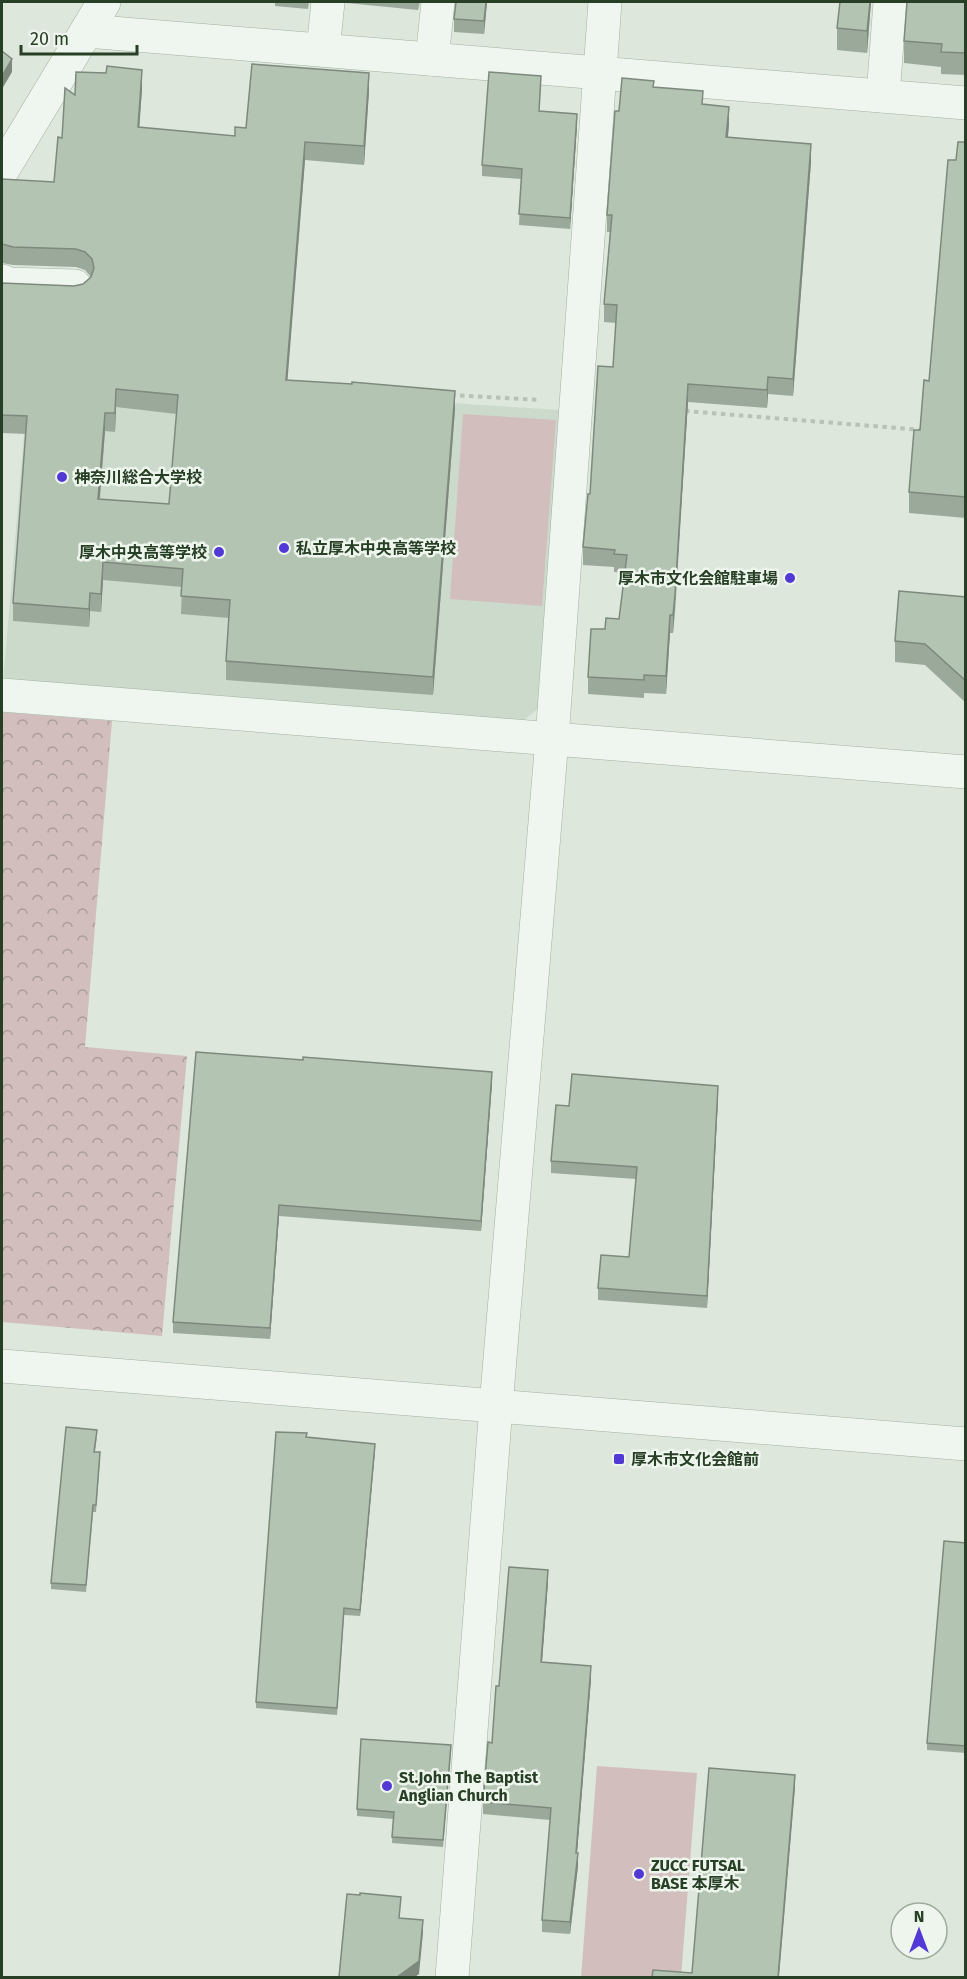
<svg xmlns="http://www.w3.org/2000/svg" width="967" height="1979" font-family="'Fira Sans','Noto Sans JP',sans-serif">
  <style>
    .built { fill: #cbdaca }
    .park { fill: url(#park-crowns) }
    .garden { fill: #d2bebd }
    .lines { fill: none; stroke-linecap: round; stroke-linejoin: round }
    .minor-casing { stroke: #a3b1a1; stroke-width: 34 }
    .path { stroke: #b7c3b6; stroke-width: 4; stroke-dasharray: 4.5 4.5; stroke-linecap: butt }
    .minor { stroke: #eff6ef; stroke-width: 33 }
    .wall { fill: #9ba99a; fill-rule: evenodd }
    .shaded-wall { fill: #7e897d }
    .building { fill: #b4c4b3; stroke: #7e897d; stroke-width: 1.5; fill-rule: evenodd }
    .poi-dot { fill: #5238d5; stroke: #edf5ec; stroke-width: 2 }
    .labels { text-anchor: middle; stroke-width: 5; stroke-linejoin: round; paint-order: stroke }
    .poi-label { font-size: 16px; font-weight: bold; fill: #273f25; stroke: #edf5ec; text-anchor: start }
  </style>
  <defs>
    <pattern id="park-crowns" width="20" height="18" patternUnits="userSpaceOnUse" patternTransform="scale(1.5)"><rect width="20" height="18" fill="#d2bebd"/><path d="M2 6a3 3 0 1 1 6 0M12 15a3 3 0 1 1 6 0" fill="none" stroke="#aa9c99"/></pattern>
  </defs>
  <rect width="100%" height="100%" fill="#dde7dc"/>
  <polygon class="built" points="29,375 559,410 564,412 540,707 523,721 3,683"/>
  <polygon class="park" points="2,712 112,721 85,1047 187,1056 162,1336 2,1322"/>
  <g class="garden">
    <polygon points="463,414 556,420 542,606 450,599"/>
    <polygon points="597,1766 697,1773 681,1977 581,1978"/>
  </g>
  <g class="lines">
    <defs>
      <g id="minor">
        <polyline points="87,31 966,103"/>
        <polyline points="323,50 328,2"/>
        <polyline points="432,59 438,2"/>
        <polyline points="883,96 890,2"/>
        <polyline points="2,171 104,2"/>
        <polyline points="2,281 9,284 75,286"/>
        <polyline points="2,695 966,772"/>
        <polyline points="2,1366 966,1444"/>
        <polyline points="452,1978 496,1406 552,739 605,2"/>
      </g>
    </defs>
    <use href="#minor" class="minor-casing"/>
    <g class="path">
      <polyline points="451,395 540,400"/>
      <polyline points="685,411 923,430"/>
    </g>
    <use href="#minor" class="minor"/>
  </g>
  <g class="wall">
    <polygon points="264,2 309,2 308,9 275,6 275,2"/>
    <polygon points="346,2 420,2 418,10 347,3"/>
    <polygon points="487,2 484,34 454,32 454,19"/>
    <polygon points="840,2 871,2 867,53 837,50 837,28"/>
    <polygon points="966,2 966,75 941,74 941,67 904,63 904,41"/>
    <polygon points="541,87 539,111 577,125 570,229 519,225 521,179 482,176 482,165"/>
    <polygon points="654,87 703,104 729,124 728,137 811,162 793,396 768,394 767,408 688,402 675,613 673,633 670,633 666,694 644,693 644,698 588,694 588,677 605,629 619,619 625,573 614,572 614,567 583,565 583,547 590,494 613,367 616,323 604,322 604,304 610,232 607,232 607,215 619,111"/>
    <path d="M142,89L139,128L235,136L246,128L369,91L364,165L305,160L287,380L455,409L433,695L226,680V661L229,618L181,614L182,587L103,580L101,612L90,611L89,627L13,621V603L26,434L2,433V283L74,286L83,284L91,277L85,270L76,267L13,265L2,263V179L54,182L62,138L75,95ZM116,407L177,414L169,504L100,499L105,431L115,432Z"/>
    <polygon points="966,142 966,518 909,513 909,492 929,381 956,160"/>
    <polygon points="966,597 966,703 925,665 895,662 895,641"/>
    <polygon points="196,1052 492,1083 481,1231 279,1216 270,1339 173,1333 173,1322"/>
    <polygon points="718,1098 707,1308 598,1300 598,1288 629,1257 636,1179 551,1173 551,1161 569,1106"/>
    <polygon points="97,1436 95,1452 100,1459 96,1512 93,1512 86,1592 51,1589 51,1583"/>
    <polygon points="306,1437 375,1450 360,1616 344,1615 337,1715 256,1708 256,1702"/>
    <polygon points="966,1543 966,1753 927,1750 927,1743"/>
    <polygon points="548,1582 542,1663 591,1679 577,1853 578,1866 570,1934 542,1932 542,1920 550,1820 483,1814 483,1802 492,1743 499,1686"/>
    <polygon points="451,1752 443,1847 392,1843 393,1819 357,1816 357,1809"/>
  </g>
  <g class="shaded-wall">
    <polygon points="486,2 487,2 484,34 484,21"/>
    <polygon points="870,2 871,2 867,53 867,31"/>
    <polygon points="12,59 12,72 2,89 2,76"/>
    <polygon points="142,70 142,89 138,146 138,127"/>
    <polygon points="369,73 369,91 364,165 364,146"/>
    <polygon points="729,107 729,124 726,155 726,137"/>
    <polygon points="577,114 577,125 570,229 570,218"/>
    <polygon points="305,142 305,160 286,399 286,380"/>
    <polygon points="811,144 811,162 793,396 793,379"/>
    <polygon points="768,377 768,394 767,408 767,390"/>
    <polygon points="688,384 688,402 673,633 673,615"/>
    <polygon points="116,389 116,407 115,432 115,413"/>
    <polygon points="455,391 455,409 433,695 433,677"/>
    <polygon points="105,413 105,431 98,517 98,499"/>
    <polygon points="103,562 103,580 101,612 101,594"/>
    <polygon points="90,593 90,611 89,627 89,609"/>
    <polygon points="670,615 670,633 666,694 666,676"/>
    <polygon points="492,1072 492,1083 481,1231 481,1221"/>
    <polygon points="718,1086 718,1098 707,1308 707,1296"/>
    <polygon points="279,1205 279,1216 270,1339 270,1328"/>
    <polygon points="375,1444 375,1450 360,1616 360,1610"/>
    <polygon points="548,1570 548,1582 541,1675 541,1662"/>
    <polygon points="591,1666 591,1679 576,1866 576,1853"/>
    <polygon points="795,1775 795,1788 779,1977 778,1977"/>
    <polygon points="578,1853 578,1866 570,1934 570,1922"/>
    <polygon points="423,1920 423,1933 419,1974 415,1977 397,1977"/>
  </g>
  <g class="building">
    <polygon points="456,2 486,2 484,21 454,19"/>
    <polygon points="840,2 870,2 867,31 837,28"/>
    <polygon points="907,2 966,2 966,53 941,52 942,44 904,41"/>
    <polygon points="2,51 12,59 2,76"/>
    <path d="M252,64L369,73L364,146L305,142L286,380L352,384V382L455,391L433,677L226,661L230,600L181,596L183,569L103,562L101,594L90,593L89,609L13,603L27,416L2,415V283L74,286L83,284L91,277L94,268L92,259L85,252L76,249L13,247L2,244V179L54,182L58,137L62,138L65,88L75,95L76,72L106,73L107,66L142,70L138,127L235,136V127L246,128ZM116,389L178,395L169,504L98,499L105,413H115Z"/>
    <polygon points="489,72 541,76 539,111 577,114 570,218 519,214 522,169 482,165"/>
    <polygon points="622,78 654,81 653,87 703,91 702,104 729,107 726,137 811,144 793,379 768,377 767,390 688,384 675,595 673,615 670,615 666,676 644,675 644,680 588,677 591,629 605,629 606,618 619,619 627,555 614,554 615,550 583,547 588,494 590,494 598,366 613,367 617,305 604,304 612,215 607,215 615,111 619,111"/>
    <polygon points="958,142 966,142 966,497 909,492 914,430 920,430 924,380 929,381 948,160 956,160"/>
    <polygon points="899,591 966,597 966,681 925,644 895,641"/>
    <polygon points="196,1052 303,1060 303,1057 492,1072 481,1221 279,1205 270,1328 173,1322"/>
    <polygon points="572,1074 718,1086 707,1296 598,1288 601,1255 629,1257 637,1167 551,1161 556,1105 569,1106"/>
    <polygon points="66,1427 97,1430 94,1452 100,1452 96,1505 93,1505 86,1585 51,1583"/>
    <polygon points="276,1432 307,1433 306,1437 375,1444 360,1610 344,1608 337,1708 256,1702"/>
    <polygon points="944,1541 966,1543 966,1746 927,1743"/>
    <polygon points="509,1567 548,1570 541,1662 591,1666 576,1853 578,1853 570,1922 542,1920 551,1808 483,1802 488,1742 492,1743 496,1686 499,1686"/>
    <polygon points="361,1739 451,1745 443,1840 392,1837 394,1812 357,1809"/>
    <polygon points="709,1768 795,1775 778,1977 652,1977 653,1970 692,1973"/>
    <polygon points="360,1893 401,1897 399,1918 423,1920 419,1961 397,1977 339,1977 347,1894 360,1895"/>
  </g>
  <g class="poi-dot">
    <circle cx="62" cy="477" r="6"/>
    <circle cx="284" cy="548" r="6"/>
    <circle cx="219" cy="552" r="6"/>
    <circle cx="790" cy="578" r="6"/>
    <rect x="613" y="1453" width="12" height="12" rx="3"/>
    <circle cx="387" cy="1786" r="6"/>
    <circle cx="639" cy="1874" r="6"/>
  </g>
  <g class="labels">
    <g class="poi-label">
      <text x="74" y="483">神奈川総合大学校</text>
      <text x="296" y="554">私立厚木中央高等学校</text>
      <text x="207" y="558" text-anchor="end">厚木中央高等学校</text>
      <text x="778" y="584" text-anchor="end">厚木市文化会館駐車場</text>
      <text x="631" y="1465">厚木市文化会館前</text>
      <text x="399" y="1783">St.John The Baptist<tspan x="399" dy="18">Anglian Church</tspan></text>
      <text x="651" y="1871">ZUCC FUTSAL<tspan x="651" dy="18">BASE 本厚木</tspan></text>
    </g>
  </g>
  <rect width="967" height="1979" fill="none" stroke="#273f25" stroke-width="6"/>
  <g transform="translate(919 1931)"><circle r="28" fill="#edf5ec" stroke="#9eac9c" stroke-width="1.5"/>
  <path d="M0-4.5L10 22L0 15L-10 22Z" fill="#5238d5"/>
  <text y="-9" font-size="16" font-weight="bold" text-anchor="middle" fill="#273f25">N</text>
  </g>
  <path d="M21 45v9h116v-9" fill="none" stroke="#273f25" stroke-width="3"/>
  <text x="30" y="45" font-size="18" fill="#273f25" stroke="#edf5ec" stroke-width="4.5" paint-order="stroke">20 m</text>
</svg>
